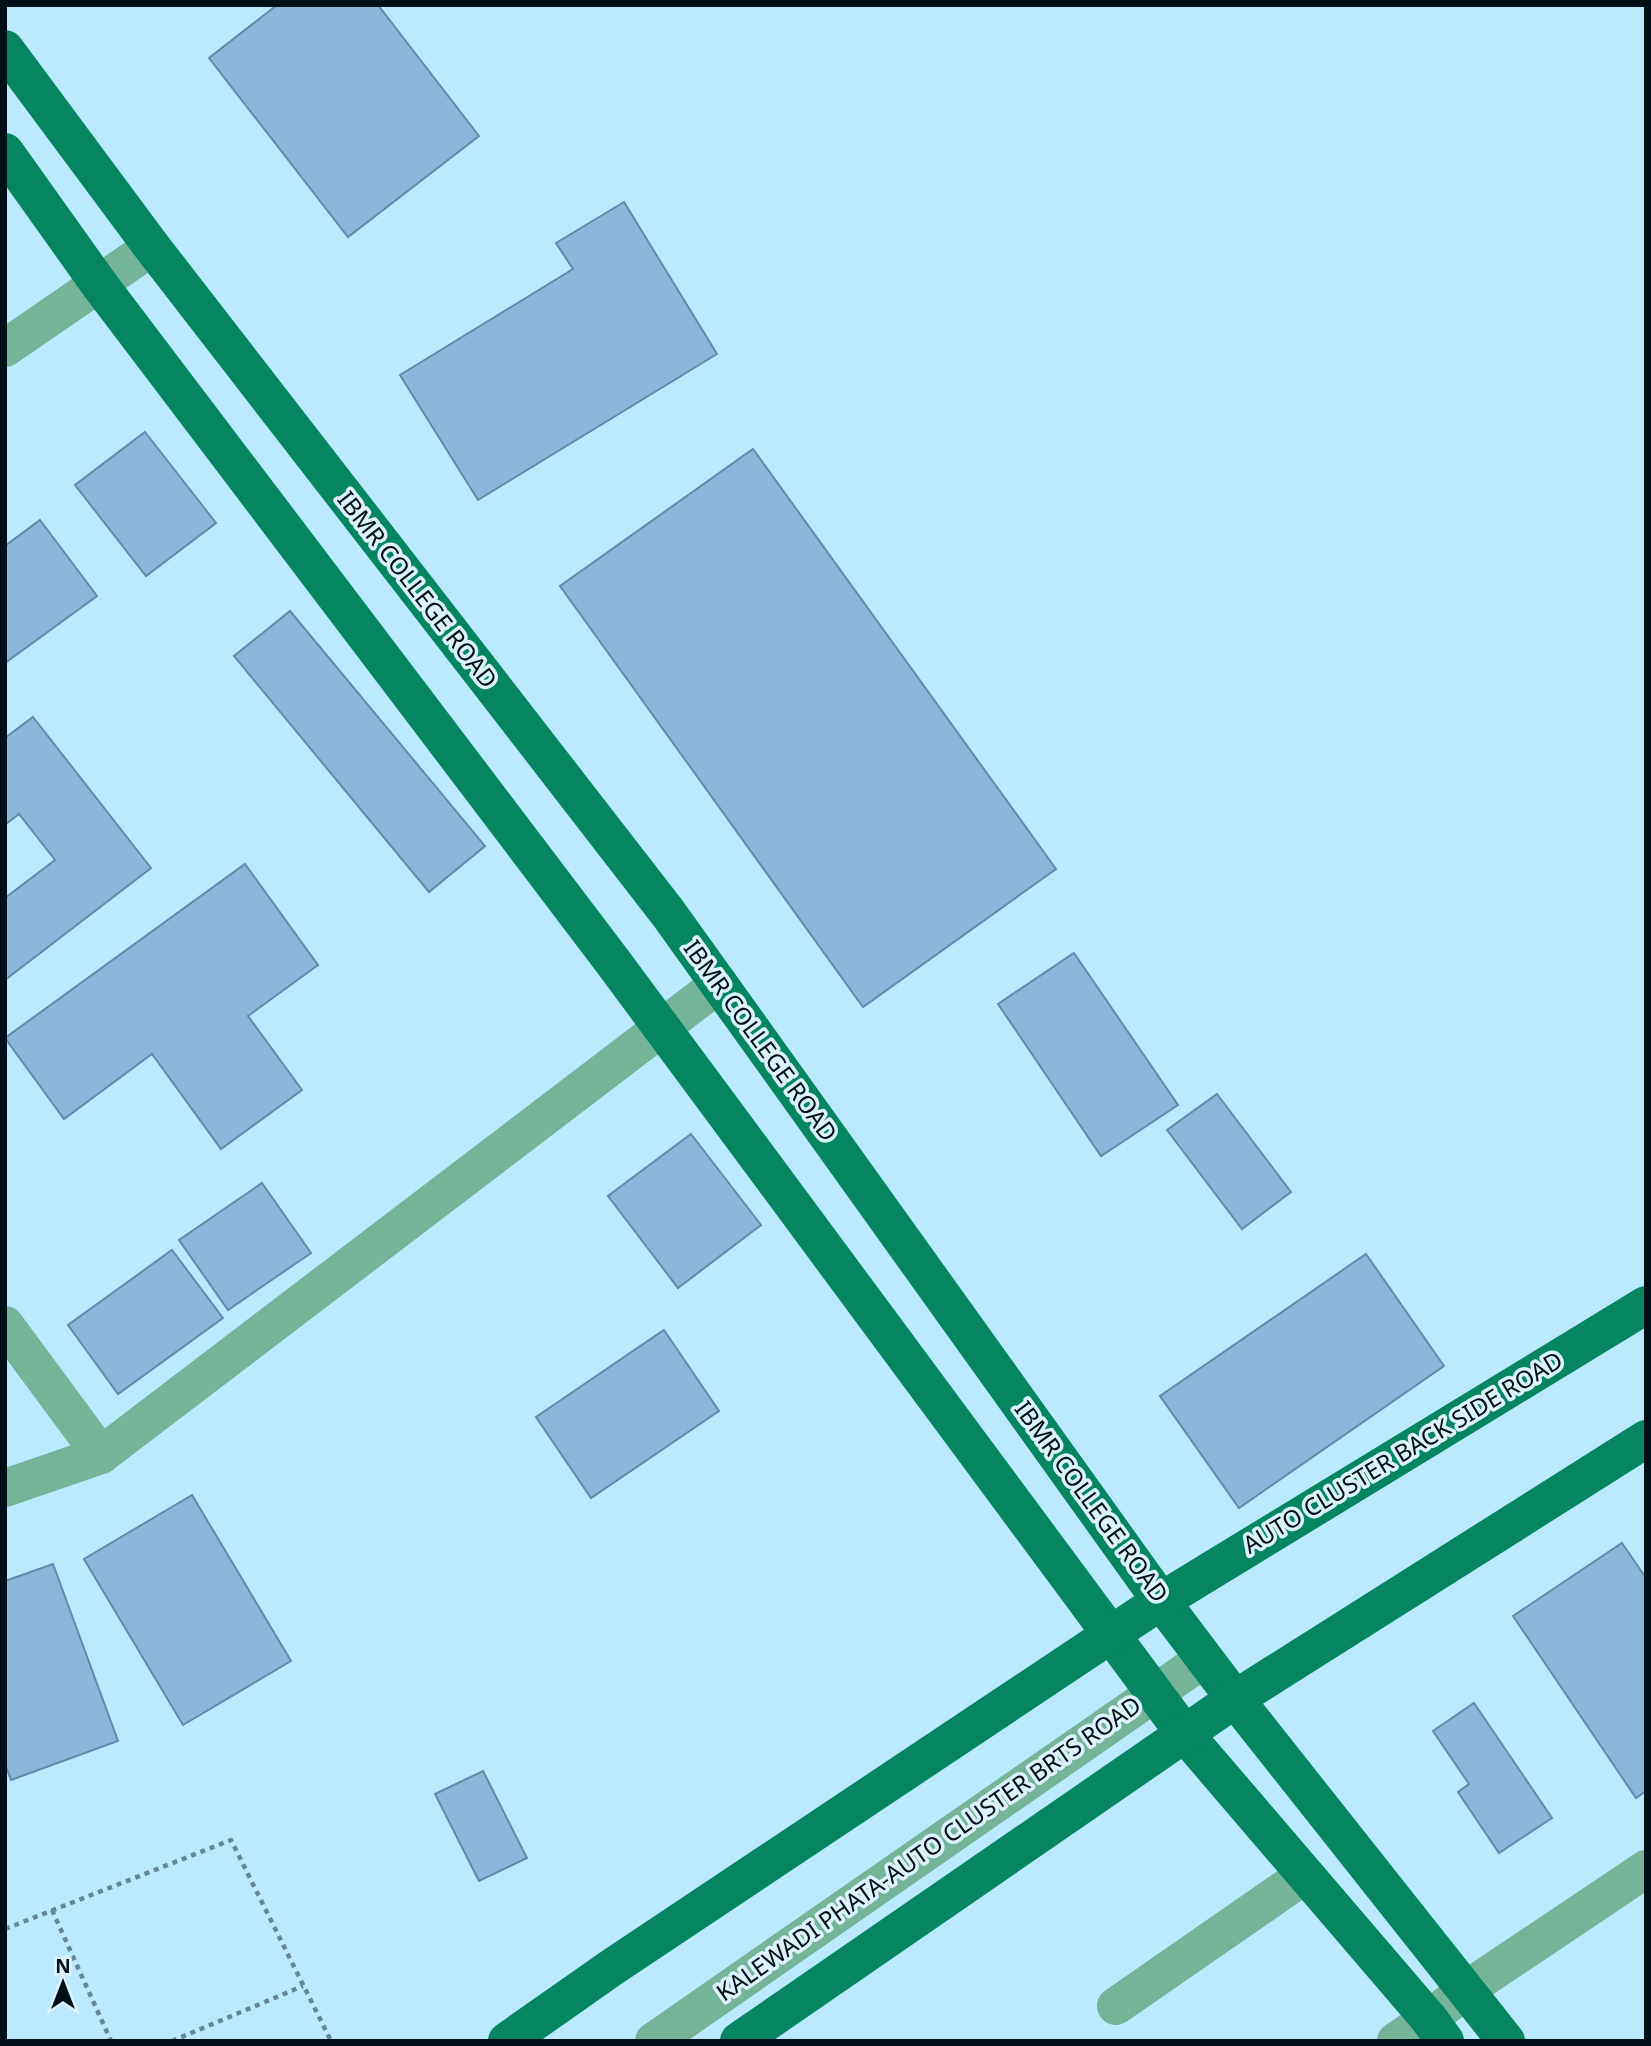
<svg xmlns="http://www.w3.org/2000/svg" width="1651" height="2046" font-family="'Noto Sans',sans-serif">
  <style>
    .building { fill: #8cb6da; stroke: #618aac; stroke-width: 2 }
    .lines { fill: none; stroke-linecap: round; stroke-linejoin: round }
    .path { stroke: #658694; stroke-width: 4.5; stroke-dasharray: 5 5; stroke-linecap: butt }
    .minor { stroke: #76b499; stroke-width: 38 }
    .major { stroke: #058661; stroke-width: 38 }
    .labels { text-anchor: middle; stroke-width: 7; stroke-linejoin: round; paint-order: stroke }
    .street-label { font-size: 24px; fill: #001019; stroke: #dcf3fd }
  </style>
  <rect width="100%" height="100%" fill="#bbeafe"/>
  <g class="building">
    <polygon points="277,5 378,5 479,136 348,237 209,58"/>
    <polygon points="624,202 717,354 478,500 400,375 573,269 556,243"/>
    <polygon points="145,432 216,523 146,576 75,485"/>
    <polygon points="753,449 1056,869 863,1007 560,586"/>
    <polygon points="40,520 97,596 5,663 5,546"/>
    <polygon points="290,611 485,846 429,892 234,656"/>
    <polygon points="33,717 151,868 5,980 5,898 55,860 19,814 5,825 5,738"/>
    <polygon points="245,864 318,965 248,1016 302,1090 221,1149 152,1054 64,1119 5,1038"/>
    <polygon points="1074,953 1178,1105 1101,1156 998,1004"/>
    <polygon points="1217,1094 1291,1192 1242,1229 1167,1130"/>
    <polygon points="691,1134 761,1225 678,1288 608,1196"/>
    <polygon points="262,1183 311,1253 228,1310 179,1240"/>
    <polygon points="172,1250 223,1318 118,1394 68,1325"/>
    <polygon points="1366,1254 1444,1366 1239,1508 1160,1396"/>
    <polygon points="664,1330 719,1411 591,1498 536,1417"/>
    <polygon points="192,1495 291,1661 183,1725 84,1559"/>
    <polygon points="1622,1543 1646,1578 1646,1791 1636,1798 1513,1616"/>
    <polygon points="53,1564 118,1741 11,1780 5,1764 5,1581"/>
    <polygon points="1474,1703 1552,1818 1499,1853 1458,1792 1469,1784 1433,1731"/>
    <polygon points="483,1771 527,1858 479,1881 435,1794"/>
  </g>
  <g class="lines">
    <g class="path">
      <polyline points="52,1910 111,2041"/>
      <polyline points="5,1929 231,1840 331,2041"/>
      <polyline points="172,2041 303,1986"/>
    </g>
    <g class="minor">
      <polyline points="5,348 152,247"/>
      <polyline points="5,1325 101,1455"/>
      <polyline points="5,1488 101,1455 719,984"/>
      <polyline points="1116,2006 1305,1875"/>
      <polyline points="654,2041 1204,1659"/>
      <polyline points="1396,2041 1429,2019 1467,1989 1646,1869"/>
    </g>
    <g class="major">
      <polyline points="5,49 152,247 668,913 1161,1601 1235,1699 1506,2041"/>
      <polyline points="5,152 99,284 613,962 1184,1733 1429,2019 1445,2041"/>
      <polyline points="507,2041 611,1968 1161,1601 1646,1305"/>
      <polyline points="739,2041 1235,1699 1646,1439"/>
    </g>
  </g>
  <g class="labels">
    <g class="street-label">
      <text transform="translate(417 590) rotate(52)" y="8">IBMR COLLEGE ROAD</text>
      <text transform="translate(760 1041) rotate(54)" y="8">IBMR COLLEGE ROAD</text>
      <text transform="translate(1403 1453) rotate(-31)" y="8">AUTO CLUSTER BACK SIDE ROAD</text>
      <text transform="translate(1091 1502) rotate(54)" y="8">IBMR COLLEGE ROAD</text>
      <text transform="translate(929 1849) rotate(-35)" y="8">KALEWADI PHATA-AUTO CLUSTER BRTS ROAD</text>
    </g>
  </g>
  <rect width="1651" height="2046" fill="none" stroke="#001019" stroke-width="14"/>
  <g transform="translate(63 1983)" stroke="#dcf3fd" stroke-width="5" paint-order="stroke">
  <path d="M0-5L12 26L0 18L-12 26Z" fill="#001019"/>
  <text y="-10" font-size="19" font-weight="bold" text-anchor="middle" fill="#001019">N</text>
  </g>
</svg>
